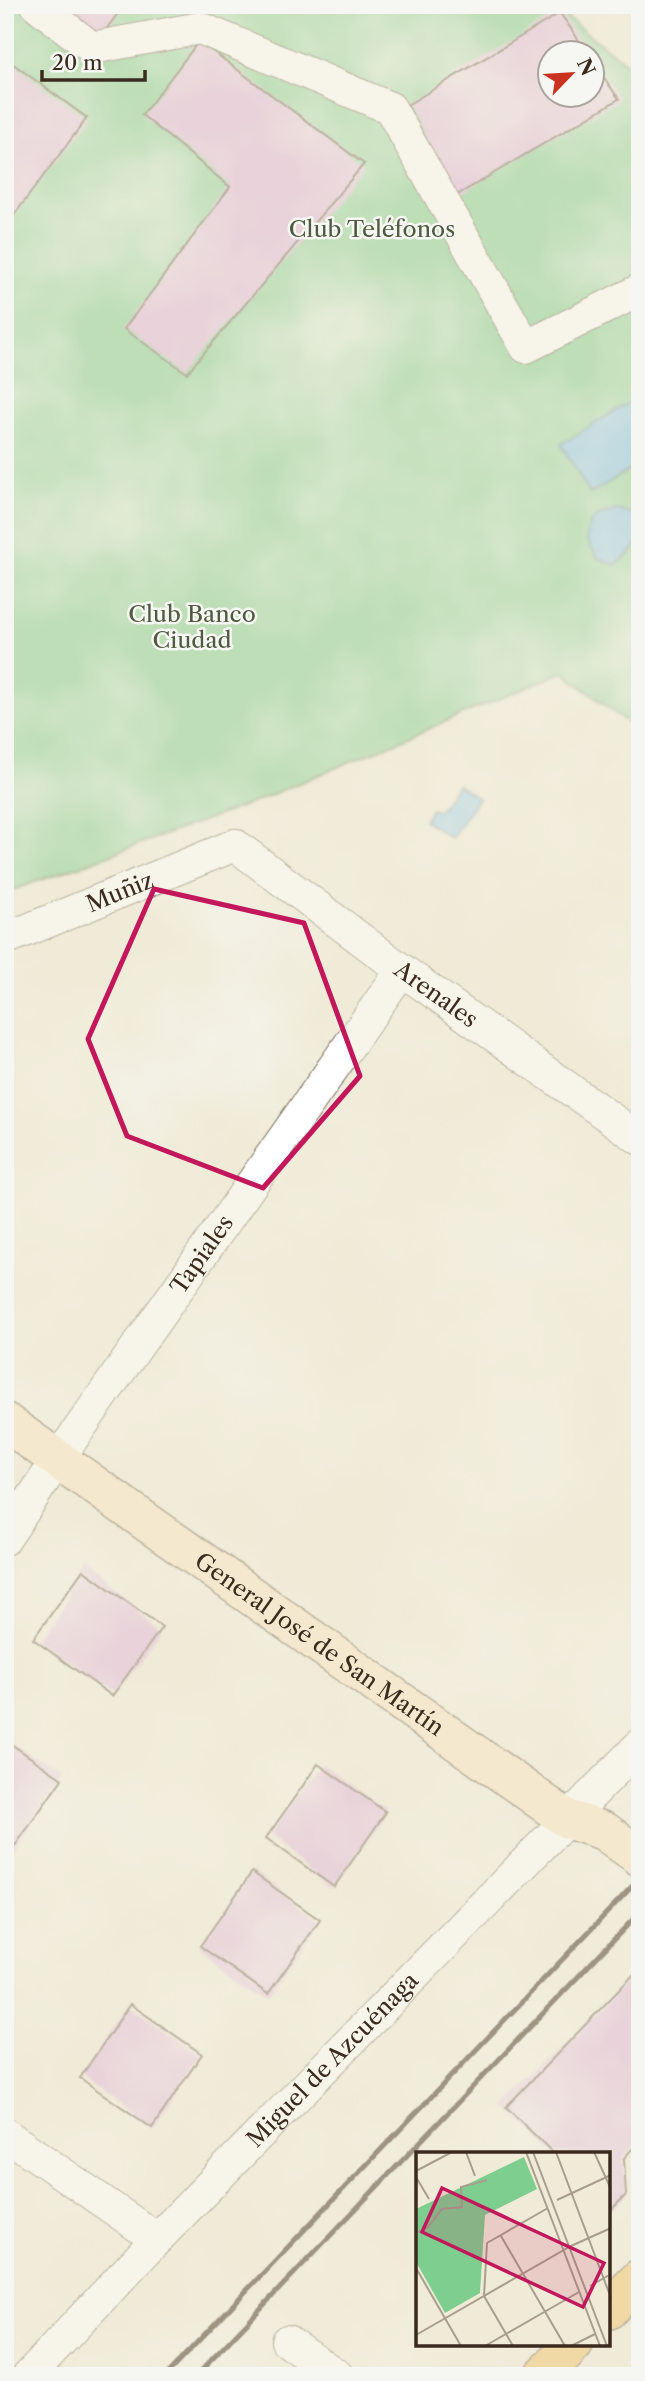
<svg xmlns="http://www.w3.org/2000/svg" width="645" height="2381" font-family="'Libre Caslon Text',serif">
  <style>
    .green { fill: #7ece8f; stroke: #5c7c56; stroke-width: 2; fill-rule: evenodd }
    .water { fill: #71bdeb; stroke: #567484; stroke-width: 2 }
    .building { fill: #dfb3dd }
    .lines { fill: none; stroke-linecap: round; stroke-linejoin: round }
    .street-casing { stroke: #7a6e5f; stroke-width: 34 }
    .secondary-casing { stroke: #7a6e5f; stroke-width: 41 }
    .primary-casing { stroke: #7a6e5f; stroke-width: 41 }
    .street { stroke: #fff; stroke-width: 32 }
    .secondary { stroke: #f9e7c3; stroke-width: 38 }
    .primary { stroke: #f0c369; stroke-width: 38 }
    .rail { stroke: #3b2a1e; stroke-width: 5 }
    .marked { fill: none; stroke: #c2185b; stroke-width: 5; stroke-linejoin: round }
    .labels { text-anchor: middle; stroke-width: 5; stroke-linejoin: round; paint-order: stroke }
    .park-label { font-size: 23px; fill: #4f5b40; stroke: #f6f6f2 }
    .street-label { font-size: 23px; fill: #3b2a1e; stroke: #f6f6f2 }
    .inset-road { fill: none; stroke: #a89e8d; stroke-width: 2 }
    .view { fill: #c2185b; fill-opacity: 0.15; stroke: #c2185b; stroke-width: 3.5 }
    .inset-edge { fill: none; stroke: #3b2a1e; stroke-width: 3.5 }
  </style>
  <rect width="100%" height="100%" fill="#f6f6f2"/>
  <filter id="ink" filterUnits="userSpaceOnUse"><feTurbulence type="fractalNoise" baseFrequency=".0143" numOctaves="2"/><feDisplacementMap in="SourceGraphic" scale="14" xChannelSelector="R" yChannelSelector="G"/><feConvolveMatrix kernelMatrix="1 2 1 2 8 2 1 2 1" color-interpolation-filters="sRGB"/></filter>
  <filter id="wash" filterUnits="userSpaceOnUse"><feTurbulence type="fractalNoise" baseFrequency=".00686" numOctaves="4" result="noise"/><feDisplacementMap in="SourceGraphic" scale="28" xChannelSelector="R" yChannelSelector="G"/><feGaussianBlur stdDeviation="1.57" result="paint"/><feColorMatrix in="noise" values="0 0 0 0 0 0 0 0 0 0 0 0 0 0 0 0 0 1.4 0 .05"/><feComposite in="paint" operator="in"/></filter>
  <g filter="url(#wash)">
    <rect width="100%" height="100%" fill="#f0ebd7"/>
    <path class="green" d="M5,5H547L570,20L640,74V733L563,672L252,803L5,893ZM550,52H592V94H550Z"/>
    <g class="water">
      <polygon points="640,396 640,463 590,494 561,444"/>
      <path d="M617,510L637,515C645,542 636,550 616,565L598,558L587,540L588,528L596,517Z"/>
      <polygon points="457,784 478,798 451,838 424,820 431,809 438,811"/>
    </g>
    <g id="blocks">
      <g class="building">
        <polygon points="49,5 124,5 96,43"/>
        <polygon points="560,13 587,52 550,52 550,94 592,94 592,61 619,99 457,195 407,105"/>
        <polygon points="199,41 364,164 187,373 124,329 230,187 142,115"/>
        <polygon points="5,58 87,118 5,227"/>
        <polygon points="83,1570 162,1627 112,1696 33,1639"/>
        <polygon points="5,1740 62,1779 10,1853 5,1850"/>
        <polygon points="318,1764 386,1812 334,1887 266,1838"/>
        <polygon points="252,1872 320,1920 268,1994 200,1946"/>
        <polygon points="640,1968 640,2140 624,2158 626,2195 612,2209 608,2205 608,2154 554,2154 506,2107"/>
        <polygon points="130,2004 202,2054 152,2128 80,2078"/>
      </g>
    </g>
  </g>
  <g filter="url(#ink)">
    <use href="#blocks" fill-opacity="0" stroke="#7a6e5f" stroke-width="2"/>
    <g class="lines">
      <defs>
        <g id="street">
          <polyline points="37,5 92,48 200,28 390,108 526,347 640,290"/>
          <path id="s1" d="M5,939L235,845L402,970L640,1139"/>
          <path id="s2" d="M5,1539L58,1459L402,970"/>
          <polyline points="5,2134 157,2239"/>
          <polyline points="287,2341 338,2376"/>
          <path id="s3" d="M28,2376L157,2239L640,1745"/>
        </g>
        <g id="secondary">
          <path id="s4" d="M5,1422L567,1819L604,1831L640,1857"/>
        </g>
        <g id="primary">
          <polyline points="608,2310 640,2278"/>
          <polyline points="543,2376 574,2344"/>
        </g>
      </defs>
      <use href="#street" class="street-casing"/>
      <use href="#secondary" class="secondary-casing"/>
      <use href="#primary" class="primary-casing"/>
      <use href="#street" class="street"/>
      <use href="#secondary" class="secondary"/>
      <use href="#primary" class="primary"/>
      <g class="rail">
        <polyline points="165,2376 640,1878"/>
        <polyline points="196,2376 640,1912"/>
      </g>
    </g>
  </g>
  <path d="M0 0H645V2381H0ZM154,889L304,923L360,1076L263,1188L127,1136L88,1039Z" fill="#f0ebd7" fill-opacity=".55" fill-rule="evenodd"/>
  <path class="marked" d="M154,889L304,923L360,1076L263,1188L127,1136L88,1039Z"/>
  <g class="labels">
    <g class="park-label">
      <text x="372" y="237">Club Teléfonos</text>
      <text x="192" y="622">Club Banco<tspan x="192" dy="26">Ciudad</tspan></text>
    </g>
    <g class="street-label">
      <text dy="8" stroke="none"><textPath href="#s1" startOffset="124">Muñiz</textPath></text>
      <text dy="8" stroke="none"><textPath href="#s1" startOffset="499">Arenales</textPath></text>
      <text dy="8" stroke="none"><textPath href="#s2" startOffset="346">Tapiales</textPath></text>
      <text dy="8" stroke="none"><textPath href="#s4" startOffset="385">General José de San Martín</textPath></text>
      <text dy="8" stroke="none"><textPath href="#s3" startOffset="439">Miguel de Azcuénaga</textPath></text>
    </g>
  </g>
  <g transform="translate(416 2152)">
    <rect width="194" height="194" fill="#f0ebd7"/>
    <path d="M108,5L121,37L69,63L64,141L29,161L0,110V57Z" fill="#7ece8f"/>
    <path class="inset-road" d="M50,0L59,24M110,0L184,194M117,0L191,194M140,0L195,146M178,0L195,37M0,19L36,0M0,25L13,47M141,48L195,23M0,81L12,75L26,57L46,55L45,35L71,28M85,84L149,194M0,116L45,194M174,134L195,122M0,183L155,94L195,76M69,194L163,140M97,194L68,144L71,91L132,56M155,194L179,182"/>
    <path class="view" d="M26,36L188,111L167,155L6,80Z"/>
    <rect width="194" height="194" class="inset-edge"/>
  </g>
  <rect width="645" height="2381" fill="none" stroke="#f6f6f2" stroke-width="28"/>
  <g transform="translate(571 74) rotate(65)"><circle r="33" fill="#f6f6f2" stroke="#aba49d" stroke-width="2"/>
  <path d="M0-5L12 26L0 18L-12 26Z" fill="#c8321e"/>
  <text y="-10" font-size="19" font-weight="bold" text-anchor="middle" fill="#3b2a1e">N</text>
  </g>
  <path d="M42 70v10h103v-10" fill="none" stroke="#3b2a1e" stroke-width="3.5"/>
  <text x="52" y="70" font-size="21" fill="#3b2a1e" stroke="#f6f6f2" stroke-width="5" paint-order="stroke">20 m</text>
</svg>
